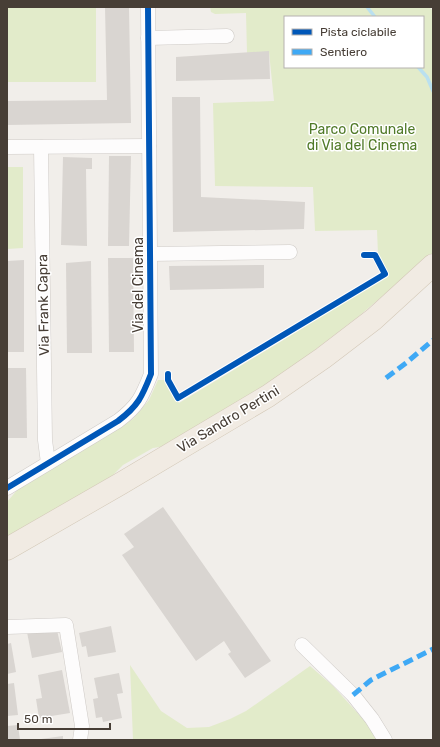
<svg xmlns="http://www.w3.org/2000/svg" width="440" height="747" font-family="Rubik,sans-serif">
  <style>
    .green { fill: #e2ebca; fill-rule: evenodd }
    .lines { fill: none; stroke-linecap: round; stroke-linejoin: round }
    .stream { stroke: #bae0ef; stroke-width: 3.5 }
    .building { fill: #d9d5d1 }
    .street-casing { stroke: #cfcbc7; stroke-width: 15 }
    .primary-casing { stroke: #d3c8b7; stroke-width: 23 }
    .street { stroke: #fdfcfc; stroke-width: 14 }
    .primary { stroke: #f1ebe3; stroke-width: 22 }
    .quiet { stroke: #3fa9f5; stroke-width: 5; stroke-dasharray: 10 5; stroke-linecap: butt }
    .cycleway-casing { stroke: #fff; stroke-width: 8 }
    .cycleway { stroke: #0057b8; stroke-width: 6 }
    .labels { text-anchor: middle; stroke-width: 3; stroke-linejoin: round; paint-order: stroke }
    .park-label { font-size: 14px; fill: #507a28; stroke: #fff }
    .street-label { font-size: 14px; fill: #473e36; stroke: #fff }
  </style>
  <rect width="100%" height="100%" fill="#f1eeea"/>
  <g class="green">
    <rect x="7" y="7" width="89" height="75"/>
    <path d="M210,7H429L433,11V253L359,316L286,372L166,446L153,448L123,465L112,476L7,537V502L18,489L133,419L149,400L158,380H167L179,403L303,328L388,274L378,254L377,230L315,231L313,187L215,186L213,103L274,101L269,52L247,53L246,13L215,14L211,12ZM285,17H423V67H285Z"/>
    <polygon points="7,167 23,167 23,248 7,249"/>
    <polygon points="130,665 161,711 187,728 209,727 230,719 246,711 310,666 333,686 372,729 377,740 133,740"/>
  </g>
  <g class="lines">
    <g class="stream">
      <polyline points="367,7 375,17"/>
      <polyline points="418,67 427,77 433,91"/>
    </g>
  </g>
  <g class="building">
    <polygon points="105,7 129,7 131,123 7,125 7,101 107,100"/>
    <polygon points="269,51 270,79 176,81 176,57"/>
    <polygon points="172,97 200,97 201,197 305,202 304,229 173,232"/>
    <polygon points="109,156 131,156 129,246 108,246"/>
    <polygon points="63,157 92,158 92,169 86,169 87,246 61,245"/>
    <polygon points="108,258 133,258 134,352 109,352"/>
    <polygon points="24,260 24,352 7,352 7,261"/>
    <polygon points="91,261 92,353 67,353 66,263"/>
    <polygon points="264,265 264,288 170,290 169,266"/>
    <polygon points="7,368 26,368 27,438 7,438"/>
    <polygon points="163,507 271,661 245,678 228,654 231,652 224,641 196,661 122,555 134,547 124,534"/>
    <polygon points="56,626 62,652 32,658 27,632"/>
    <polygon points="111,626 116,652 88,657 86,646 82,647 79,633"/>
    <polygon points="11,643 16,672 7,674 7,644"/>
    <polygon points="62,670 70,713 39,718 36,699 42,698 38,675"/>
    <polygon points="119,673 123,693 117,694 122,718 103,722 102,717 96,718 93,699 98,698 94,678"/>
    <polygon points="14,683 18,715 7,716 7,684"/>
    <polygon points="18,725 20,740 7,740 7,726"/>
    <polygon points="63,736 63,740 41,740 41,739"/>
  </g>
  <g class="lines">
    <defs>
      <g id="street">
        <polyline points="148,38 227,36"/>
        <polyline points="7,147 149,146"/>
        <polyline points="41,147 45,440 48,463"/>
        <polyline points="150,254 290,252"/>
        <path d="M7,488L118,421C138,406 142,397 151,374L148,7"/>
        <polyline points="7,627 66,625 82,726 80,740"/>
        <polyline points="302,645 353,695 372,719 385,740"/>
      </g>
      <polyline id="primary" points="7,549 120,484 268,396 323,358 374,319 433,265"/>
    </defs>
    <use href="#street" class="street-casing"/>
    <use href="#primary" class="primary-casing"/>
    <use href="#street" class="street"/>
    <use href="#primary" class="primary"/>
    <g class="quiet">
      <polyline points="386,378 406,363 433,340"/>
      <polyline points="353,695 371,680 433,649"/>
    </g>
    <defs>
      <g id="cycleway">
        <polyline points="168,374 168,380 178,398 385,274 375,255 364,255"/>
        <path d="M7,488L118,421C138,406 142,397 151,374L148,7"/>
      </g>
    </defs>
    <use href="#cycleway" class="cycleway-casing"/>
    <use href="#cycleway" class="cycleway"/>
  </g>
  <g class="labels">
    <g class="park-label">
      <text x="362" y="134">Parco Comunale<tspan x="362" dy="16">di Via del Cinema</tspan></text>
    </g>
    <g class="street-label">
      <text transform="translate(138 285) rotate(-90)" y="5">Via del Cinema</text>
      <text transform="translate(43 305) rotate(-91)" y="5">Via Frank Capra</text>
      <text transform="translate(228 419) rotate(-31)" y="5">Via Sandro Pertini</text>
    </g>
  </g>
  <rect width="440" height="747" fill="none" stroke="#473e36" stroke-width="16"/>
  <rect x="284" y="16" width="140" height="52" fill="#ffffff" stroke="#b5b2af"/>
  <rect x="292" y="29" width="20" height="6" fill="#0057b8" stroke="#b5b2af"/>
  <text x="320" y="36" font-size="12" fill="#473e36">Pista ciclabile</text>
  <rect x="292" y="49" width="20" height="6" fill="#3fa9f5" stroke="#b5b2af"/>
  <text x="320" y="56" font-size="12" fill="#473e36">Sentiero</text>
  <path d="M18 723v6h92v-6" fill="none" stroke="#473e36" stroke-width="2"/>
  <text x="24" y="723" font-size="12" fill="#473e36" stroke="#ffffff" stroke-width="3" paint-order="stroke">50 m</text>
</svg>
